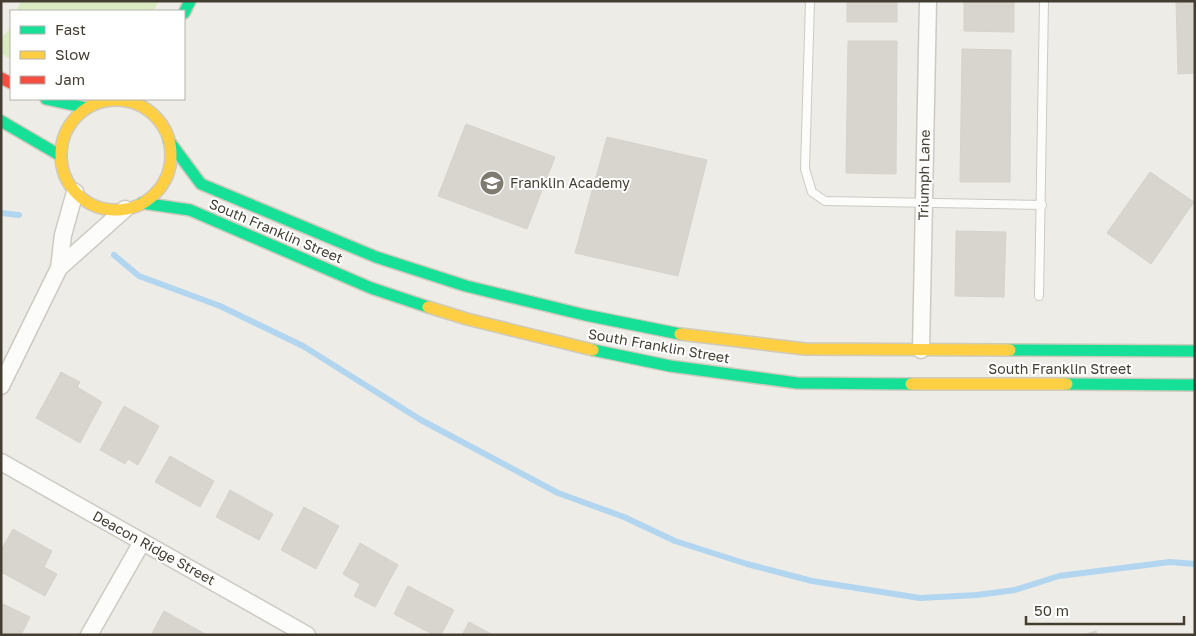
<svg xmlns="http://www.w3.org/2000/svg" width="1196" height="636" font-family="'Golos Text',sans-serif">
  <style>
    .green { fill: #daebc3 }
    .lines { fill: none; stroke-linecap: round; stroke-linejoin: round }
    .stream { stroke: #b2d5f0; stroke-width: 6 }
    .building { fill: #d7d5ce; stroke: #d6d3cc }
    .lane-casing { stroke: #cccac3; stroke-width: 10 }
    .street-casing { stroke: #cccac3; stroke-width: 19 }
    .fast-casing { stroke: #cecabc; stroke-width: 14 }
    .slow-casing { stroke: #cecabc; stroke-width: 14 }
    .jam-casing { stroke: #cecabc; stroke-width: 14 }
    .lane { stroke: #fcfcfb; stroke-width: 8 }
    .street { stroke: #fcfcfb; stroke-width: 16 }
    .fast { stroke: #16e098; stroke-width: 11 }
    .slow { stroke: #ffcf43; stroke-width: 11 }
    .jam { stroke: #f24e42; stroke-width: 11 }
    .labels { text-anchor: middle; stroke-width: 4; stroke-linejoin: round; paint-order: stroke }
    .street-label { font-size: 14px; fill: #443e32; stroke: #fff }
    .poi-label { font-size: 14px; fill: #443e32; stroke: #fff; text-anchor: start }
  </style>
  <rect width="100%" height="100%" fill="#eeece6"/>
  <g class="green">
    <polygon points="21,1 159,1 153,11 16,11"/>
    <polygon points="11,21 11,60 1,53 1,39 9,29"/>
  </g>
  <g class="lines">
    <g class="stream">
      <polyline points="1,213 19,215"/>
      <polyline points="114,255 139,276 220,306 303,346 421,420 558,493 624,517 675,541 747,564 812,581 920,598 977,595 1015,590 1059,576 1170,562 1195,564"/>
    </g>
  </g>
  <g class="building">
    <rect x="847" y="1" width="50" height="21"/>
    <polygon points="964,1 1014,1 1014,32 964,31"/>
    <polygon points="1176,1 1195,1 1195,73 1178,74"/>
    <polygon points="848,41 897,41 896,174 846,173"/>
    <polygon points="962,49 1011,50 1010,182 960,182"/>
    <polygon points="466,124 555,157 527,229 438,196"/>
    <polygon points="607,137 707,160 678,276 575,253"/>
    <polygon points="1150,172 1194,202 1151,264 1107,233"/>
    <polygon points="956,231 1006,232 1004,297 955,296"/>
    <polygon points="61,372 80,382 77,387 102,402 80,443 36,418"/>
    <polygon points="124,406 159,426 138,465 128,459 125,464 100,450"/>
    <polygon points="170,456 214,481 200,507 155,482"/>
    <polygon points="230,490 273,514 259,540 216,517"/>
    <polygon points="304,507 339,526 316,569 281,550"/>
    <polygon points="13,529 52,551 44,567 57,574 45,596 1,572 1,550"/>
    <polygon points="360,543 398,565 375,607 354,596 360,584 343,574"/>
    <polygon points="408,586 454,610 441,635 434,635 394,614"/>
    <polygon points="1,603 30,617 21,635 1,635"/>
    <polygon points="164,611 207,635 151,635"/>
    <polygon points="469,622 493,635 462,635"/>
    <polygon points="1096,631 1097,635 1083,635"/>
  </g>
  <g class="lines">
    <defs>
      <g id="lane">
        <polyline points="810,1 805,169 812,192 825,201 1042,205"/>
        <polyline points="1039,296 1044,1"/>
      </g>
      <g id="street">
        <polyline points="59,268 125,209"/>
        <polyline points="921,350 928,1"/>
        <polyline points="1,386 59,268 63,235 75,192"/>
        <polyline points="1,462 307,635"/>
        <polyline points="89,635 142,542"/>
      </g>
      <g id="fast">
        <polyline points="184,13 190,1"/>
        <polyline points="46,99 87,108"/>
        <polyline points="1,121 61,156"/>
        <polyline points="169,141 201,184 376,257 466,286 585,315 680,334"/>
        <polyline points="142,203 190,210 371,288 428,307"/>
        <polyline points="593,350 670,366 797,383 911,384"/>
        <polyline points="1010,350 1195,351"/>
        <polyline points="1067,384 1195,385"/>
      </g>
      <g id="slow">
        <circle cx="116" cy="155" r="55"/>
        <polyline points="428,307 467,319 593,350"/>
        <polyline points="680,334 805,349 1010,350"/>
        <polyline points="911,384 1067,384"/>
      </g>
      <polyline id="jam" points="1,78 11,83"/>
    </defs>
    <use href="#lane" class="lane-casing"/>
    <use href="#street" class="street-casing"/>
    <use href="#fast" class="fast-casing"/>
    <use href="#slow" class="slow-casing"/>
    <use href="#jam" class="jam-casing"/>
    <use href="#lane" class="lane"/>
    <use href="#street" class="street"/>
    <use href="#fast" class="fast"/>
    <use href="#slow" class="slow"/>
    <use href="#jam" class="jam"/>
  </g>
  <defs>
    <symbol id="school-disc" viewBox="-11 -11 22 22"><circle r="9.5" fill="#807b71" stroke="#fff"/><path d="M0-5L7-2L0 1L-7-2ZM-4 1L0 2.5L4 1V4Q0 6-4 4Z" fill="#fff"/></symbol>
  </defs>
  <g fill-rule="evenodd">
    <use href="#school-disc" x="478" y="169" width="28" height="28"/>
  </g>
  <g class="labels">
    <g class="street-label">
      <text transform="translate(924 175) rotate(-89)" y="5">Triumph Lane</text>
      <text transform="translate(276 231) rotate(23)" y="5">South Franklin Street</text>
      <text transform="translate(659 346) rotate(10)" y="5">South Franklin Street</text>
      <text x="1060" y="374">South Franklin Street</text>
      <text transform="translate(154 548) rotate(29)" y="5">Deacon Ridge Street</text>
    </g>
    <g class="poi-label">
      <text x="510" y="188">Franklin Academy</text>
    </g>
  </g>
  <rect width="1196" height="636" fill="none" stroke="#443e32" stroke-width="5"/>
  <rect x="10" y="10" width="175" height="90" fill="#ffffff" stroke="#b4b2ad"/>
  <rect x="20" y="26" width="25" height="8" fill="#16e098" stroke="#b4b2ad"/>
  <text x="55" y="35" font-size="15" fill="#443e32">Fast</text>
  <rect x="20" y="51" width="25" height="8" fill="#ffcf43" stroke="#b4b2ad"/>
  <text x="55" y="60" font-size="15" fill="#443e32">Slow</text>
  <rect x="20" y="76" width="25" height="8" fill="#f24e42" stroke="#b4b2ad"/>
  <text x="55" y="85" font-size="15" fill="#443e32">Jam</text>
  <path d="M1026 616v8h158v-8" fill="none" stroke="#443e32" stroke-width="2.5"/>
  <text x="1034" y="616" font-size="15" fill="#443e32" stroke="#ffffff" stroke-width="4" paint-order="stroke">50 m</text>
</svg>
